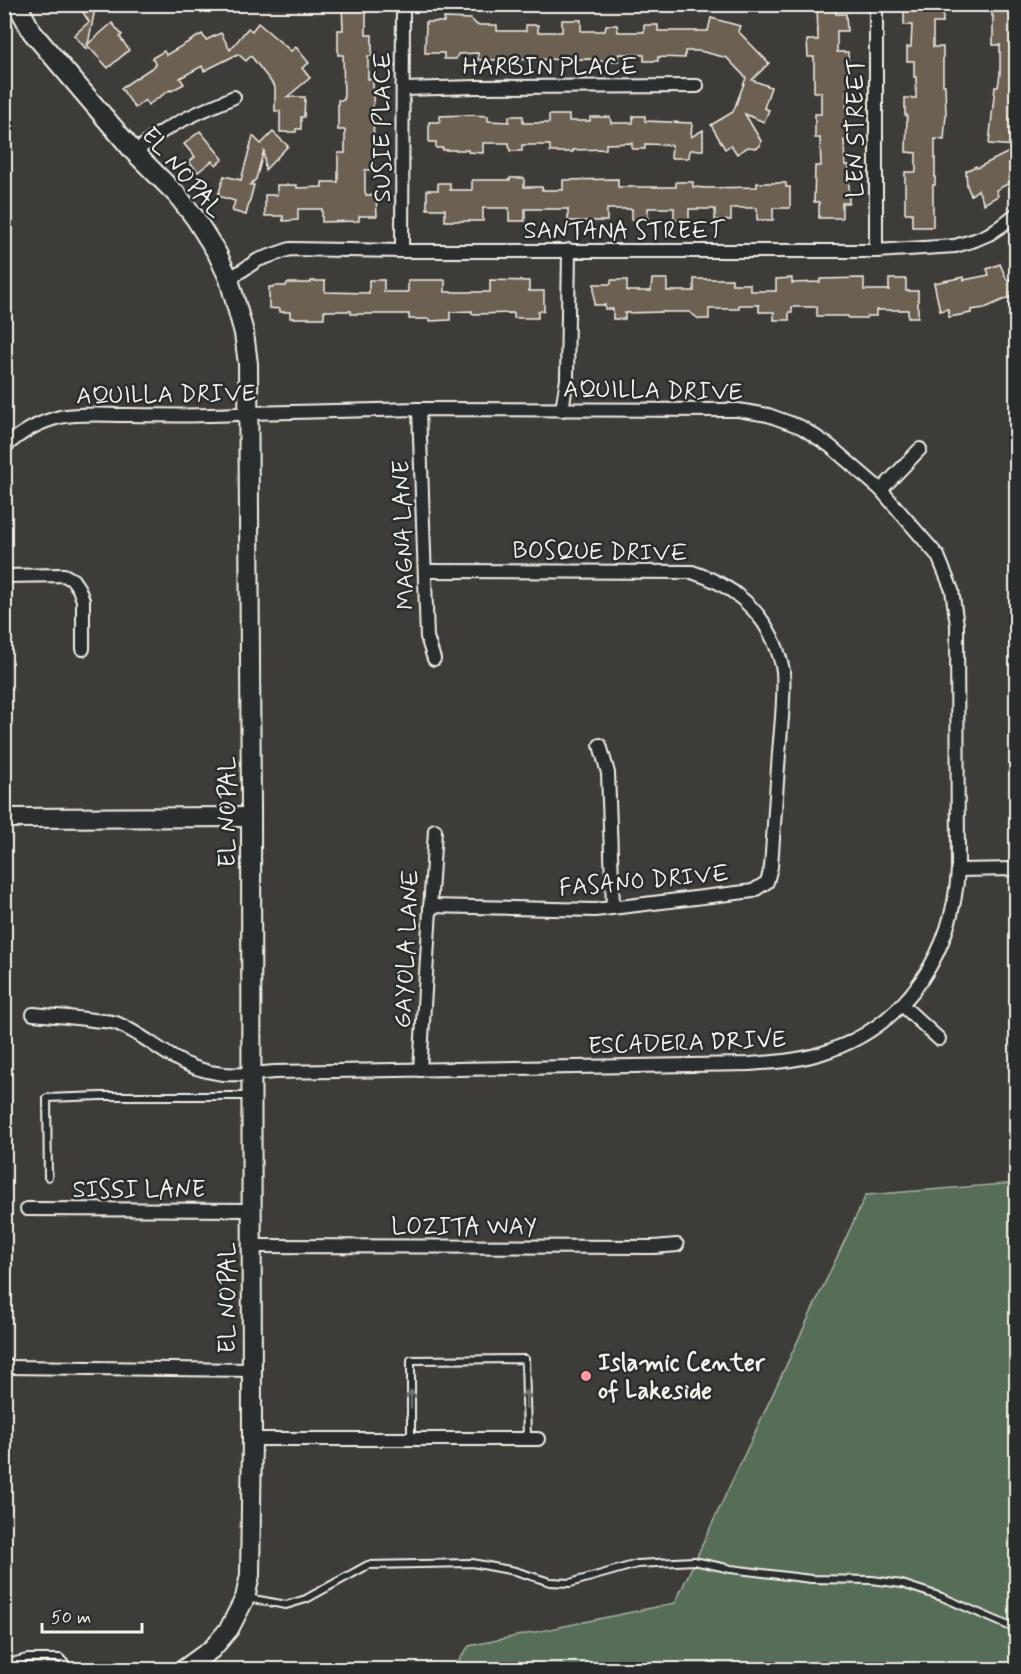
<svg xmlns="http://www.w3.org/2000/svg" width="1021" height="1674" font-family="Mynerve,sans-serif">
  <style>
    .green { fill: #566d59; stroke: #a5afa0; stroke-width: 1.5 }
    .building { fill: #6c6053; stroke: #f4f1e8; stroke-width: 1.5 }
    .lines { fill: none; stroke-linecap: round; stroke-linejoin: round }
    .lane-casing { stroke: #f4f1e8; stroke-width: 10 }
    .street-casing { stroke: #f4f1e8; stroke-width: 16 }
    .secondary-casing { stroke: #f4f1e8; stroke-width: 22 }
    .lane { stroke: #2a2d2e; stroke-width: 6 }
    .street { stroke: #2a2d2e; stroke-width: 12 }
    .secondary { stroke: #2a2d2e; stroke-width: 18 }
    .oneway { stroke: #71726f }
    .poi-dot { fill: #ff9aa2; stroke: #2a2d2e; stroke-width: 2 }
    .labels { text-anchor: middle; stroke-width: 5; stroke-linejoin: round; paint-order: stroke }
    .street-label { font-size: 24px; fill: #f4f1e8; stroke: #2a2d2e }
    .poi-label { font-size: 24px; font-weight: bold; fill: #f4f1e8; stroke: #2a2d2e; text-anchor: start }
  </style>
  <rect width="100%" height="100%" fill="#3e3c39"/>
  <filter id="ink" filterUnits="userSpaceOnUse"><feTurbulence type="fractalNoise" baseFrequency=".0167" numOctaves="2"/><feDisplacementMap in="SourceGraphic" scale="12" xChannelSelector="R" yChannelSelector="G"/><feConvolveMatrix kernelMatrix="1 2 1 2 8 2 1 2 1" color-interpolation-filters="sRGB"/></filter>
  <g filter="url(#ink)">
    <polygon class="green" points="1016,1183 1016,1669 452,1670 469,1646 675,1603 866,1195"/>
    <g class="building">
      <polygon points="78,4 96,4 88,44 112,23 122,35 120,37 129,50 108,68 87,45 86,49 74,35 89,22"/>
      <polygon points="342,4 366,4 366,35 372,35 372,56 368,56 368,79 373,79 374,170 365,170 365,191 366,195 376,195 377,216 359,216 359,221 322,222 322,209 298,209 298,220 283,221 283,216 265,216 265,195 277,195 277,185 297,185 297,188 322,187 322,182 338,182 338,153 345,153 345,130 338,130 338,100 344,100 343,55 338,55 338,30 343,30"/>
      <polygon points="817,4 836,4 836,14 846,14 847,31 837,31 837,52 848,52 849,91 846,91 847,122 849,122 849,140 844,140 845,165 849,165 849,203 842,203 842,218 819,218 819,202 814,202 815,166 821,166 820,138 815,138 815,114 821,114 821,92 814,92 814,57 808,57 807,40 818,40"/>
      <polygon points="992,4 1017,4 1017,146 989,144 995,87 998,87 1000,74 1000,45 993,45 993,16 992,16"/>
      <polygon points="904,9 943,10 943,23 933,23 933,47 943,47 943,85 945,85 946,114 944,140 935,139 935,185 933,185 933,227 912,227 912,213 905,213 905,172 916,172 916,153 906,152 907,115 905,115 905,98 916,98 916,77 914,77 914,61 907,61 907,47 911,47 912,25 904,25"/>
      <polygon points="444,18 471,19 477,25 497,25 497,31 526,31 526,25 538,25 538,32 562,32 562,20 581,20 581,31 605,31 606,25 617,25 618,32 644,32 644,25 658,25 658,31 708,31 711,18 740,26 738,31 769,63 752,80 771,87 764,108 769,110 764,122 745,114 761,141 760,146 756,148 748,147 737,154 731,145 725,149 711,125 733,112 746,78 727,58 700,51 685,51 685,58 658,57 658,61 644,61 644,55 619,54 619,61 598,61 598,59 478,60 478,53 458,54 456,59 444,59 444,53 425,53 426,22 444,22"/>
      <polygon points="258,23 291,51 296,47 309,63 302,68 310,78 287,97 305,97 304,117 301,117 301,129 296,129 296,132 280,132 280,111 275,111 275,87 251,56 246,61 238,54 204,71 202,66 180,78 184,84 171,91 170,90 148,105 145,100 135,108 121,88 156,65 152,58 164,51 166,55 202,34 206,40 221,33 230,50 248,28 252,31"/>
      <polygon points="467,115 488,116 488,121 509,122 509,116 523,116 523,123 549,123 549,115 569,115 569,121 590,121 590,117 610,117 611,123 633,123 633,116 645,116 645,121 692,123 691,137 703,130 703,150 690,150 689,158 671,158 672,145 645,144 645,149 632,149 632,143 606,144 606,149 573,150 573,152 550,152 550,145 522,145 522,151 510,151 509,143 483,143 483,153 468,152 468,150 443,150 443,148 436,148 436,142 429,142 429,122 440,122 440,116"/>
      <polygon points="200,131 223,159 216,165 212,161 198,172 189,162 195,157 184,144"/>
      <polygon points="273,132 288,146 265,170 264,150 256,179 250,185 254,185 246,215 232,211 235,201 218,196 224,176 241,180 253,136 261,144"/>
      <polygon points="1017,148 1017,179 996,190 998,196 984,204 978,190 971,195 967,186 966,171 976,166 977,168"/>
      <polygon points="510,178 524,178 524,187 542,187 542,190 563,190 563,180 618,179 618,187 676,187 676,182 693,182 693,187 706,188 757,187 757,183 786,183 786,187 790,187 790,208 773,208 773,220 757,220 757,208 731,208 731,220 715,220 715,209 689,209 689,220 674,220 674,208 648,208 648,220 632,220 632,209 607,209 607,221 568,221 568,209 525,209 525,221 509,221 509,208 483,208 483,221 445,221 445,209 427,209 427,190 438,190 438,183 450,183 450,190 472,190 472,180 510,180"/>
      <polygon points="1000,264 1007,280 1011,279 1016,290 1011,292 1012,296 985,308 971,310 971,313 949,317 948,309 940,311 934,283 964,277 964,280 989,275 987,269"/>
      <polygon points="792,278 792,283 820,282 820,279 864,278 864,290 889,290 889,279 906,279 906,291 918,291 918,317 908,317 908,310 876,310 876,316 867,316 867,318 848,318 848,316 817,316 817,307 792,307 792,312 789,312 789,320 774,320 774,312 759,312 759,305 739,305 739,309 709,309 709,319 699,319 689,312 663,312 625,313 625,319 613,319 613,309 605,309 605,305 594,305 594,284 611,284 611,280 627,280 627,291 651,291 652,279 667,279 667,291 694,291 694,279 732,279 732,284 750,284 750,291 776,291 776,279"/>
      <polygon points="369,280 384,280 384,292 408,292 408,280 445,280 445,292 490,292 490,280 529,281 529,291 544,291 544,311 538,311 538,318 514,318 514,313 472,314 472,311 450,312 450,320 430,321 430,319 409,319 409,314 351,314 351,311 324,311 324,318 290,318 290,312 280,312 280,309 269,308 269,287 273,287 273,286 286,286 287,283 311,283 311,281 325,281 325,292 369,293"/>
    </g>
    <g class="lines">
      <defs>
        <g id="lane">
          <polyline points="48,1177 47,1098 101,1096 250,1096"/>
          <polyline points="411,1439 411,1360 525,1359 527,1438"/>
          <polyline points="248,1598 286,1605 306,1599 368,1565 472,1563 515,1571 550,1582 570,1583 637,1564 694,1561 731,1569 811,1579 872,1580 902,1584 942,1597 1016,1629"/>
          <polyline points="4,1664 27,1658 60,1658 71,1670"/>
        </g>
        <g id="street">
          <polyline points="403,89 476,87 697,86"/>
          <path d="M135,153C166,124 196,114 234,97"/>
          <polyline points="402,251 403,4"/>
          <polyline points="876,251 876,4"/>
          <polyline points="229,279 258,260 290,249 402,251 876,251 955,246 975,240 989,234 1001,226 1016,214"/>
          <polyline points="419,409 427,637 434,659"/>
          <polyline points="562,410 567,379 569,250"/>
          <path d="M4,448C20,433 39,422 60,417C81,413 104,415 125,415C166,415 208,417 249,413L419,409L738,410L768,415L801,427L830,446L881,490L938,556L952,590L957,625L958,870C953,950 909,1022 831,1050C805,1060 778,1062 750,1064L274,1072C234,1076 207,1078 171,1056C153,1045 136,1031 116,1023C109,1021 100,1021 93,1020C73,1017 53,1016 33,1014"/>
          <polyline points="881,490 920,449"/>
          <path d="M425,571L692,572C731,584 763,610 777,649C779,656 782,663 783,671C785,698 781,726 779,753C776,791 774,829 771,867L767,882L753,891L595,910L430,906"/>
          <polyline points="4,576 64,575 73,580 79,589 83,600 83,649"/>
          <polyline points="600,745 608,773 613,907"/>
          <polyline points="958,870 1016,869"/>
          <polyline points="902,1005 939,1039"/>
          <polyline points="420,1070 435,830"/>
          <polyline points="27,1209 251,1210"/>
          <polyline points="251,1246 654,1247 677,1245"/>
          <polyline points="8,1367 251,1370"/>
          <polyline points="252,1439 538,1439"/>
        </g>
        <g id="secondary">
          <polyline points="17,4 32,32 135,153 177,195 195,218 217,253 229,279 244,333 248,364 251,806 252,1439 250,1575 245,1598 229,1629 212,1649 183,1670"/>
          <polyline points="4,818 251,817"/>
        </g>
      </defs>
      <use href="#lane" class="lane-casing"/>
      <use href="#street" class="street-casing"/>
      <use href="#secondary" class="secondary-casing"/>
      <use href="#lane" class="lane"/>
      <use href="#street" class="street"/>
      <use href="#secondary" class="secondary"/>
    </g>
    <defs><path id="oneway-shaft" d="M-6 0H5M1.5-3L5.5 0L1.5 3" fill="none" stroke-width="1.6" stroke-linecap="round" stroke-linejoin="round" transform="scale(1.5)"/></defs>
    <g class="oneway">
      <use href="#oneway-shaft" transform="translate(411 1399) rotate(-90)"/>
      <use href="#oneway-shaft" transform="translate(526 1399) rotate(-91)"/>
    </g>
  </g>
  <circle class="poi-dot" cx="586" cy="1376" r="6"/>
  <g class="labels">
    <g class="street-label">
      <text x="550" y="74">HARBIN PLACE</text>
      <text transform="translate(382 127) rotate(-90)" y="8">SUSIE PLACE</text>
      <text transform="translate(855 128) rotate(-90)" y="8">LEN STREET</text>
      <text transform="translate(183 172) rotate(49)" y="8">EL NOPAL</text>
      <text x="624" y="238">SANTANA STREET</text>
      <text transform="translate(653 390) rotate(1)" y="8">AQUILLA DRIVE</text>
      <text transform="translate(166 394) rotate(-1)" y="8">AQUILLA DRIVE</text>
      <text transform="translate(403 535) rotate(-92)" y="8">MAGNA LANE</text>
      <text transform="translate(600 551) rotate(1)" y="8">BOSQUE DRIVE</text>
      <text transform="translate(227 812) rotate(-90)" y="8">EL NOPAL</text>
      <text transform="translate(644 880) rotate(-5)" y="8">FASANO DRIVE</text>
      <text transform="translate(406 949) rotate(-87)" y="8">GAYOLA LANE</text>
      <text transform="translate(687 1042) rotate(-2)" y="8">ESCADERA DRIVE</text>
      <text x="139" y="1197">SISSI LANE</text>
      <text x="464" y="1234">LOZITA WAY</text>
      <text transform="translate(227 1298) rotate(-90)" y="8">EL NOPAL</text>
    </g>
    <g class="poi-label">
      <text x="598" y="1370">Islamic Center<tspan x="598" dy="28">of Lakeside</tspan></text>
    </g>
  </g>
  <rect width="1021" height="1674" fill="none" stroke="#2a2d2e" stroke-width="24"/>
  <rect x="12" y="12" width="997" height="1650" fill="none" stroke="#f4f1e8" stroke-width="2" filter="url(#ink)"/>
  <path d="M42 1623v9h100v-9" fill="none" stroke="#f4f1e8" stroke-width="3"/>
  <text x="51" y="1623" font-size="18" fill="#f4f1e8" stroke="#2a2d2e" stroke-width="4.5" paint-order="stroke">50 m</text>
</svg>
